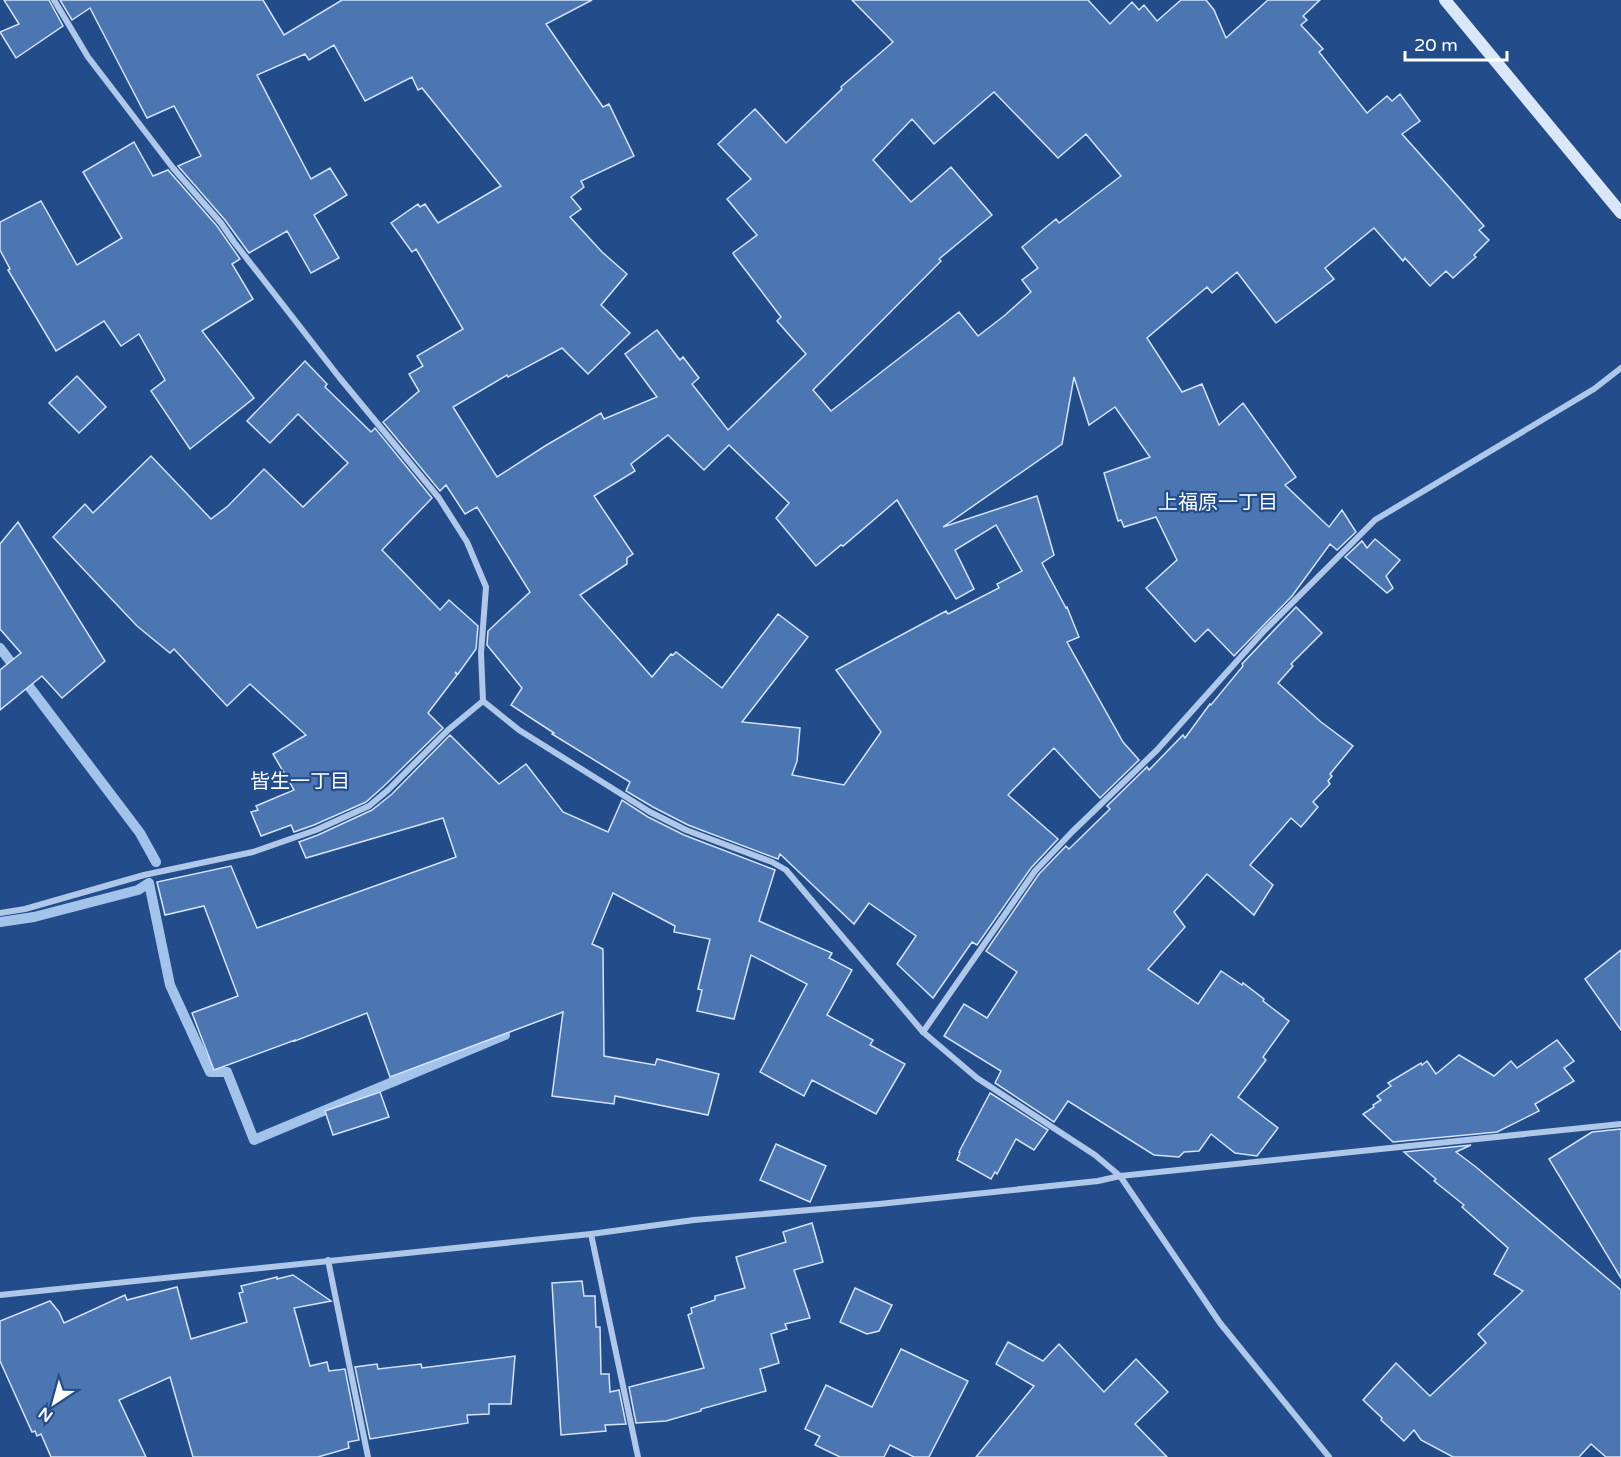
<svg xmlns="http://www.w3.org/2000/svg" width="1621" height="1457" font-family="'Varela Round','Noto Sans JP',sans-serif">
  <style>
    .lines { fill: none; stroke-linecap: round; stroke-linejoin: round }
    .stream { stroke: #a3c3eb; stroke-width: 10 }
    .building { fill: #4b76b2; stroke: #d4e3f8; stroke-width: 1.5; fill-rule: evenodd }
    .street { stroke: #afc8ea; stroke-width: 6 }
    .secondary { stroke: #dae7f8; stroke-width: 12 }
    .labels { text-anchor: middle; stroke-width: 4.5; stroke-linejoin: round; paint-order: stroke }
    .neighbourhood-label { font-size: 20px; fill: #fff; stroke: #234d8a }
  </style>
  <rect width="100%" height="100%" fill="#234d8a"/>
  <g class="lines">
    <g class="stream">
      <polyline points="0,648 140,833 156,862"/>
      <polyline points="0,922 34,917 138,890 149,883 170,985 210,1072 227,1072 254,1140 505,1035"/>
    </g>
  </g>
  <g class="building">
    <polygon points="4,0 49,0 63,26 16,58 0,32 19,24"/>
    <path d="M60,0H263L284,35L342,0H592L546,24L603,107L609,104L634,156L581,181L584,187L571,197L581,209L570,217L602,252L627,274L601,305L630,333L588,374L562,348L508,377L507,375L453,407L497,477L545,446L601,413L604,419L657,397L625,354L657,330L680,360L683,357L699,378L692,384L728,430L806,354L777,321L781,317L734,255L733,253L757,235L727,199L751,179L718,144L755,109L786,143L842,89L841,87L893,42L852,0H1088L1110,24L1132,2L1139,10L1144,5L1157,21L1181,0H1206L1214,10L1226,38L1268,0H1320L1303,16L1307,20L1301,25L1323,49L1319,52L1367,113L1387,96L1392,101L1400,94L1420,121L1402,134L1484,226L1479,230L1489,240L1474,255L1476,257L1453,278L1446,271L1430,286L1405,258L1403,261L1374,228L1325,268L1334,279L1276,323L1237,272L1212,293L1207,287L1147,338L1182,392L1202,384L1219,425L1243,403L1296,477L1285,485L1329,527L1342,510L1356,532L1337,550L1330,544L1292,596L1234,656L1208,629L1195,642L1146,588L1177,560L1156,517L1124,527L1121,520L1118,521L1104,473L1150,457L1115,407L1089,425L1074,377L1062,444L943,527L1037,496L1054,555L1042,563L1066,608L1067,607L1079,637L1067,642L1123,742L1139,760L1100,798L1054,748L1008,795L1058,839L1031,868L977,945L972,942L933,998L897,964L916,936L869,903L854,924L780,854L778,859L688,825L653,807L626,791L630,782L552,734L554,733L511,705L522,688L487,645L488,631L530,592L477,507L465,514L446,485L440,491L383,422L419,391L409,374L423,366L417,356L463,329L416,249L412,252L391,223L418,204L420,207L425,204L438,223L501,186L422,88L418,90L412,77L365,101L334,45L309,60L305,54L257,75L311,179L330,168L347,195L314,215L339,258L311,273L287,231L249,253L225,220L178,166L201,156L174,106L147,118L90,8L72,20ZM994,92L1058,158L1086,134L1121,176L1059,223L1056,219L1022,247L1038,268L1022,280L1031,292L1004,316L978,336L959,312L831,411L813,390L941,261L939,259L992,215L951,167L911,202L873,160L912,119L934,144ZM668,435L704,470L729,445L789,503L776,518L816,566L841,545L843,546L897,500L956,599L974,589L955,550L996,525L1022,571L997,584L999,588L948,614L946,611L836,670L881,732L844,785L792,775L797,761L800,728L742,722L808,637L778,614L722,688L676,652L673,655L671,654L652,677L580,595L627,564V558L633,554L594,496L635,471L631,464Z"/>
    <polygon points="134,142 153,176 168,170 217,226 240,259 232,264 253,299 202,331 254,398 190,449 151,391 165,380 139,334 121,346 104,321 56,351 8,270 10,269 0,250 0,222 41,201 77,265 122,238 83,172"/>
    <polygon points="305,361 327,384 325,387 371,432 375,428 432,498 382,550 440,610 449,600 478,626 476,649 458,674 455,672 457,675 428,713 443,728 384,786 366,802 314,825 294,832 291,825 261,836 251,812 258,810 256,806 294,790 273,754 306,735 250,684 227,706 174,649 170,653 137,626 53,537 85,504 93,513 151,456 211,519 228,506 264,469 303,507 348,463 298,414 270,443 247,421"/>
    <polygon points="77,376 106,407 79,433 49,403"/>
    <polygon points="18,522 105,661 62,698 42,676 0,710 0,670 21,653 0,629 0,544"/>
    <polygon points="1375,539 1400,560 1386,576 1393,588 1387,593 1345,557 1362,541 1367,548"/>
    <polygon points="1296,607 1322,633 1291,664 1293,666 1278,683 1321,722 1353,746 1330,774 1332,776 1328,781 1330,784 1313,802 1318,807 1301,827 1291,818 1250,865 1273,885 1254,915 1207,874 1174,912 1185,927 1148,969 1198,1004 1221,971 1242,985 1243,983 1264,999 1263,1001 1289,1021 1263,1057 1266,1060 1238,1097 1278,1128 1257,1156 1235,1153 1211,1134 1199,1151 1184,1152 1179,1157 1154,1155 1068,1101 1054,1122 995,1083 1001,1071 944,1036 964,1004 987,1018 1017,972 986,951 1039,874 1066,846 1069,849 1110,809 1107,806 1147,767 1149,770 1183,735 1185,738 1210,704 1211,705 1243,666 1242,664"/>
    <polygon points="450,735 499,784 526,764 563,812 608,832 622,800 648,817 684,835 775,870 759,921 832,953 829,958 852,970 827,1015 873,1040 870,1045 905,1064 876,1114 812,1080 804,1096 760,1072 807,984 751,955 734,1019 697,1011 702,990 698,989 710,939 674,932 675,926 613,893 592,944 603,949 604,1056 655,1065 657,1059 719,1074 708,1115 615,1096 614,1104 552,1096 563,1012 390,1077 367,1013 295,1041 295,1040 214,1070 192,1013 238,996 204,906 165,915 157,882 231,866 257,928 456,857 443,818 306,858 299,842 318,835 372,810 392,794"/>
    <polygon points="1621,950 1621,1030 1585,979"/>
    <polygon points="1557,1040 1574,1061 1564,1068 1574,1081 1535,1104 1539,1111 1497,1132 1393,1142 1363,1114 1374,1107 1373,1105 1381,1100 1377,1096 1391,1086 1388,1083 1421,1063 1422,1065 1427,1061 1436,1074 1459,1055 1494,1076 1511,1061 1517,1068"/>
    <polygon points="380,1092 389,1117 333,1135 325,1111"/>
    <polygon points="990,1093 1048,1130 1034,1150 1016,1139 997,1174 995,1172 991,1179 957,1160 960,1153 959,1152"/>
    <polygon points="1621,1129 1621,1278 1549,1159 1592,1132"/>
    <polygon points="776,1144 826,1166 810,1202 760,1180"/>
    <polygon points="1471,1145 1456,1152 1476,1167 1621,1290 1621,1457 1606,1457 1591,1444 1579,1457 1453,1457 1421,1440 1414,1430 1404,1441 1381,1420 1382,1418 1363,1400 1396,1363 1430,1396 1486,1343 1478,1334 1523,1291 1494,1274 1508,1248 1462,1207 1464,1205 1434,1181 1436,1179 1404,1152"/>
    <polygon points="812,1223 823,1262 794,1270 810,1318 785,1324 787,1329 771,1334 779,1363 760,1369 766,1391 701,1409 701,1411 666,1421 636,1423 629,1387 704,1368 688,1315 692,1313 691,1308 715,1300 715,1296 745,1288 736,1257 786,1242 783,1232"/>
    <polygon points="293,1275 331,1301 294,1308 310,1366 327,1362 329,1371 345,1369 359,1440 348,1442 349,1448 318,1457 193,1457 170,1377 119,1400 146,1457 51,1457 41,1434 37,1436 35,1431 32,1432 0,1361 0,1321 50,1301 59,1312 64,1323 125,1295 127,1300 177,1287 191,1339 247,1322 239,1293 243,1292 241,1286 277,1277 277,1279"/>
    <polygon points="582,1281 584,1296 595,1296 596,1327 600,1327 601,1374 609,1374 610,1392 619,1390 626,1424 605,1425 606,1431 561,1435 552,1283"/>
    <polygon points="855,1288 892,1305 879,1331 867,1334 840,1322"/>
    <polygon points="1008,1342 1043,1361 1059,1344 1104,1392 1136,1359 1168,1392 1135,1424 1167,1457 976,1457 1034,1386 996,1364"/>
    <polygon points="901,1349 968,1381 929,1457 914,1457 890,1445 884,1457 840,1457 815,1445 820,1436 805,1429 826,1385 872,1407"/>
    <polygon points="515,1356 511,1404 489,1404 489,1414 467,1415 468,1423 370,1439 355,1367 377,1364 378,1369 421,1364 422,1368"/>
  </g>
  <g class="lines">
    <g class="street">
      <polyline points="483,701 519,730 650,812 686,830 772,862 786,870 923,1032 977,1078 1095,1155 1120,1176 1220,1323 1329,1457"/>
      <polyline points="0,913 25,909 144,875 253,852 316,830 369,806 388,790 448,730 483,701 481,653 486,587 467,542 439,498 339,377 234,242 221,223 173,168 88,57 54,0"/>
      <polyline points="923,1032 1035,871 1072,832 1157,750 1263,632 1375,520 1594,389 1621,368"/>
      <polyline points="591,1234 638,1457"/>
      <polyline points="328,1260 368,1457"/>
      <polyline points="0,1295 591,1234 694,1220 879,1204 1098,1181 1120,1176 1621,1124"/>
    </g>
    <polyline class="secondary" points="1445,0 1621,213"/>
  </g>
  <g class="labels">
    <g class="neighbourhood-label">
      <text x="1218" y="509">上福原一丁目</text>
      <text x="300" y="788">皆生一丁目</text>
    </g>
  </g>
  <g transform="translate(54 1403) rotate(216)" stroke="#234d8a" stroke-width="4.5" paint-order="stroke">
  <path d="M0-4.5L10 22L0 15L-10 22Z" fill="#ffffff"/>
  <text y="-9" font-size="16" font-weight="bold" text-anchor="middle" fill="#ffffff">N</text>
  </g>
  <path d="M1405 51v9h102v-9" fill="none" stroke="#ffffff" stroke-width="3"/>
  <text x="1414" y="51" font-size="18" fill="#ffffff" stroke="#234d8a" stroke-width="4.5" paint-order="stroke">20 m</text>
</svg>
